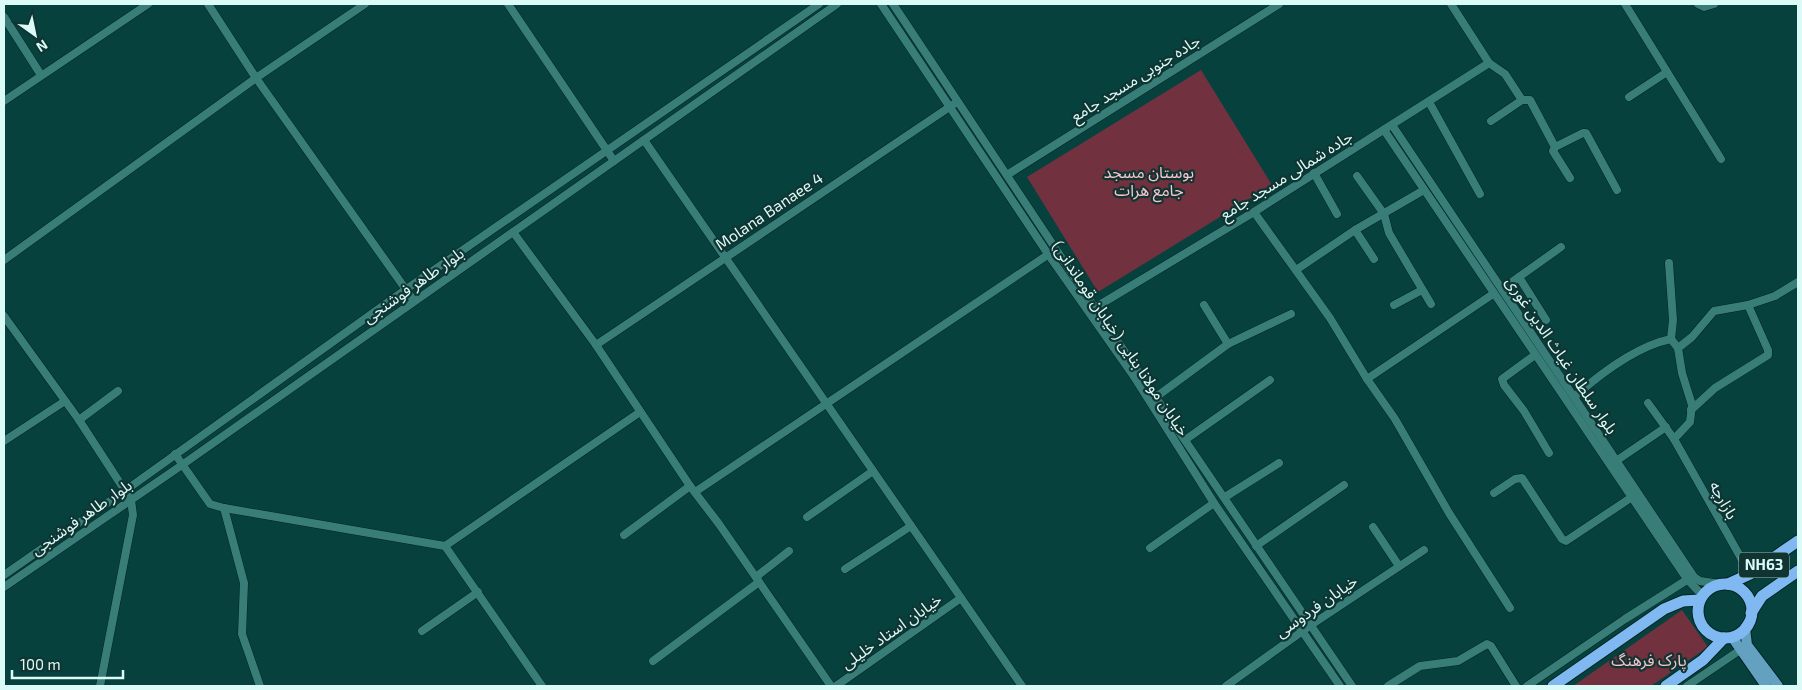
<svg xmlns="http://www.w3.org/2000/svg" width="1802" height="690" font-family="'Exo 2','Noto Sans Arabic',sans-serif">
  <style>
    .green { fill: #71313e }
    .lines { fill: none; stroke-linecap: round; stroke-linejoin: round }
    .minor-casing { stroke: #002523; stroke-width: 9 }
    .major-casing { stroke: #002523; stroke-width: 12 }
    .highway-casing { stroke: #002523; stroke-width: 13 }
    .minor { stroke: #397d78; stroke-width: 8 }
    .major { stroke: #64a1c1; stroke-width: 10 }
    .highway { stroke: #80b9f2; stroke-width: 11 }
    .labels { text-anchor: middle; stroke-width: 4.5; stroke-linejoin: round; paint-order: stroke }
    .shield { fill: #103432; stroke: #9dbfbd; stroke-width: 1 }
    .shield-label { font-size: 15px; font-weight: bold; fill: #dafbf8 }
    .street-label { font-size: 16px; fill: #dafbf8; stroke: #103432 }
    .park-label { font-size: 16px; fill: #f9c5cc; stroke: #103432 }
  </style>
  <rect width="100%" height="100%" fill="#07413e"/>
  <g class="green">
    <polygon points="1201,70 1272,185 1098,292 1027,177"/>
    <polygon points="1682,610 1708,647 1651,686 1573,686"/>
  </g>
  <g class="lines">
    <defs>
      <g id="minor">
        <polyline points="208,4 256,78 414,301"/>
        <polyline points="508,4 614,161"/>
        <polyline points="881,4 1048,254 1135,378 1214,503 1340,686"/>
        <polyline points="893,4 1095,308 1352,686"/>
        <polyline points="1451,4 1489,63 1505,74 1522,100"/>
        <polyline points="1625,4 1721,159"/>
        <polyline points="1698,4 1704,7 1714,4"/>
        <polyline points="4,17 41,75"/>
        <polyline points="1629,97 1667,72"/>
        <polyline points="4,101 148,4"/>
        <polyline points="1429,102 1480,194"/>
        <polyline points="1491,121 1522,100 1530,100 1555,147 1553,151 1570,178"/>
        <polyline points="1392,125 1694,577 1700,581 1720,584"/>
        <polyline points="1384,130 1687,579 1703,596"/>
        <polyline points="644,140 1022,686"/>
        <polyline points="1555,147 1583,133 1586,133 1617,190"/>
        <polyline points="1314,173 1337,214"/>
        <polyline points="1007,175 1279,4"/>
        <polyline points="1357,176 1384,214 1389,233 1431,304"/>
        <polyline points="1254,212 1330,318 1367,379 1395,419 1449,513 1510,608"/>
        <polyline points="1355,230 1374,259"/>
        <polyline points="513,232 596,345 690,486 719,524 831,686"/>
        <polyline points="4,260 256,78 365,4"/>
        <polyline points="1669,263 1673,320 1671,339"/>
        <polyline points="1296,270 1355,230 1424,190"/>
        <polyline points="1519,277 1546,320"/>
        <polyline points="1502,289 1561,247"/>
        <polyline points="1204,305 1228,344"/>
        <polyline points="1394,305 1422,290"/>
        <polyline points="1091,310 1254,212 1489,63"/>
        <polyline points="4,316 79,420 131,500 133,515 100,686"/>
        <polyline points="596,345 954,104"/>
        <polyline points="1535,355 1502,379 1504,385 1524,411 1549,453"/>
        <polyline points="1367,379 1493,294"/>
        <polyline points="1156,397 1228,344 1291,314"/>
        <path d="M1574,397C1600,374 1637,346 1671,339L1678,348"/>
        <polyline points="1648,403 1674,439 1750,574"/>
        <polyline points="1691,410 1715,388 1768,355 1768,350 1748,305"/>
        <polyline points="79,420 118,391"/>
        <polyline points="1674,439 1690,422 1692,405 1682,373 1678,348 1692,337 1714,311 1748,305 1775,296 1798,282"/>
        <polyline points="1185,440 1270,380"/>
        <polyline points="4,441 65,401"/>
        <polyline points="175,454 210,504 224,508 445,546 542,686"/>
        <polyline points="1616,461 1666,427"/>
        <polyline points="695,492 1052,252"/>
        <polyline points="1494,493 1515,479 1522,478 1562,539 1566,541 1632,497"/>
        <polyline points="1225,497 1279,463"/>
        <polyline points="224,508 244,583 242,634 260,686"/>
        <polyline points="807,517 873,471"/>
        <polyline points="1373,527 1399,566"/>
        <polyline points="624,535 690,486"/>
        <polyline points="445,546 640,412"/>
        <polyline points="1256,546 1344,485"/>
        <polyline points="1150,548 1214,503"/>
        <polyline points="845,569 911,526"/>
        <polyline points="4,575 126,490 405,290 819,4"/>
        <polyline points="756,577 789,551"/>
        <polyline points="4,587 182,465 837,4"/>
        <polyline points="422,631 478,592"/>
        <polyline points="653,661 759,582"/>
        <polyline points="836,686 961,598"/>
        <polyline points="1226,686 1311,625 1424,550"/>
        <polyline points="1388,686 1420,666 1458,661 1487,644 1491,646 1516,686"/>
        <polyline points="1527,686 1625,619 1690,578"/>
        <polyline points="1687,686 1743,648"/>
      </g>
      <g id="major">
        <polyline points="1749,622 1745,628 1747,645 1778,686"/>
        <polyline points="1732,637 1766,686"/>
      </g>
      <g id="highway">
        <polyline points="1728,584 1750,574 1798,541"/>
        <circle cx="1725" cy="611" r="27"/>
        <polyline points="1751,613 1762,596 1798,571"/>
        <polyline points="1553,686 1664,609 1683,601 1700,600"/>
        <polyline points="1666,686 1703,660 1724,638"/>
      </g>
    </defs>
    <use href="#minor" class="minor-casing"/>
    <use href="#major" class="major-casing"/>
    <use href="#highway" class="highway-casing"/>
    <use href="#minor" class="minor"/>
    <use href="#major" class="major"/>
    <use href="#highway" class="highway"/>
  </g>
  <g class="labels">
    <rect class="shield" x="1739" y="552.5" width="50" height="25" rx="4"/>
    <g class="shield-label">
      <text x="1764" y="570">NH63</text>
    </g>
    <g class="street-label">
      <text transform="translate(1135 78) rotate(-32)" y="6">جاده جنوبی مسجد جامع</text>
      <text transform="translate(1286 175) rotate(-32)" y="6">جاده شمالی مسجد جامع</text>
      <text transform="translate(769 211) rotate(-34)" y="6">Molana Banaee 4</text>
      <text transform="translate(413 285) rotate(-35)" y="6">بلوار طاهر فوشنجی</text>
      <text transform="translate(1121 338) rotate(56)" y="6">خیابان مولانا بنایی (خیابان قوماندانی)</text>
      <text transform="translate(1562 355) rotate(56)" y="6">بلوار سلطان غیاث الدین غوری</text>
      <text transform="translate(1724 500) rotate(61)" y="6">بازارچه</text>
      <text transform="translate(81 517) rotate(-35)" y="6">بلوار طاهر فوشنجی</text>
      <text transform="translate(1316 606) rotate(-35)" y="6">خیابان فردوسی</text>
      <text transform="translate(891 631) rotate(-35)" y="6">خیابان استاد خلیلی</text>
    </g>
    <g class="park-label">
      <text x="1149" y="178">بوستان مسجد<tspan x="1149" dy="18">جامع هرات</tspan></text>
      <text x="1649" y="666">پارک فرهنگ</text>
    </g>
  </g>
  <rect width="1802" height="690" fill="none" stroke="#dafbf8" stroke-width="10"/>
  <g transform="translate(35 35) rotate(147)" stroke="#103432" stroke-width="4" paint-order="stroke">
  <path d="M0-4L9 19L0 12L-9 19Z" fill="#dafbf8"/>
  <text y="-8" font-size="14" font-weight="bold" text-anchor="middle" fill="#dafbf8">N</text>
  </g>
  <path d="M12 670v8h111v-8" fill="none" stroke="#dafbf8" stroke-width="2.5"/>
  <text x="20" y="670" font-size="15" fill="#dafbf8" stroke="#103432" stroke-width="4" paint-order="stroke">100 m</text>
</svg>
